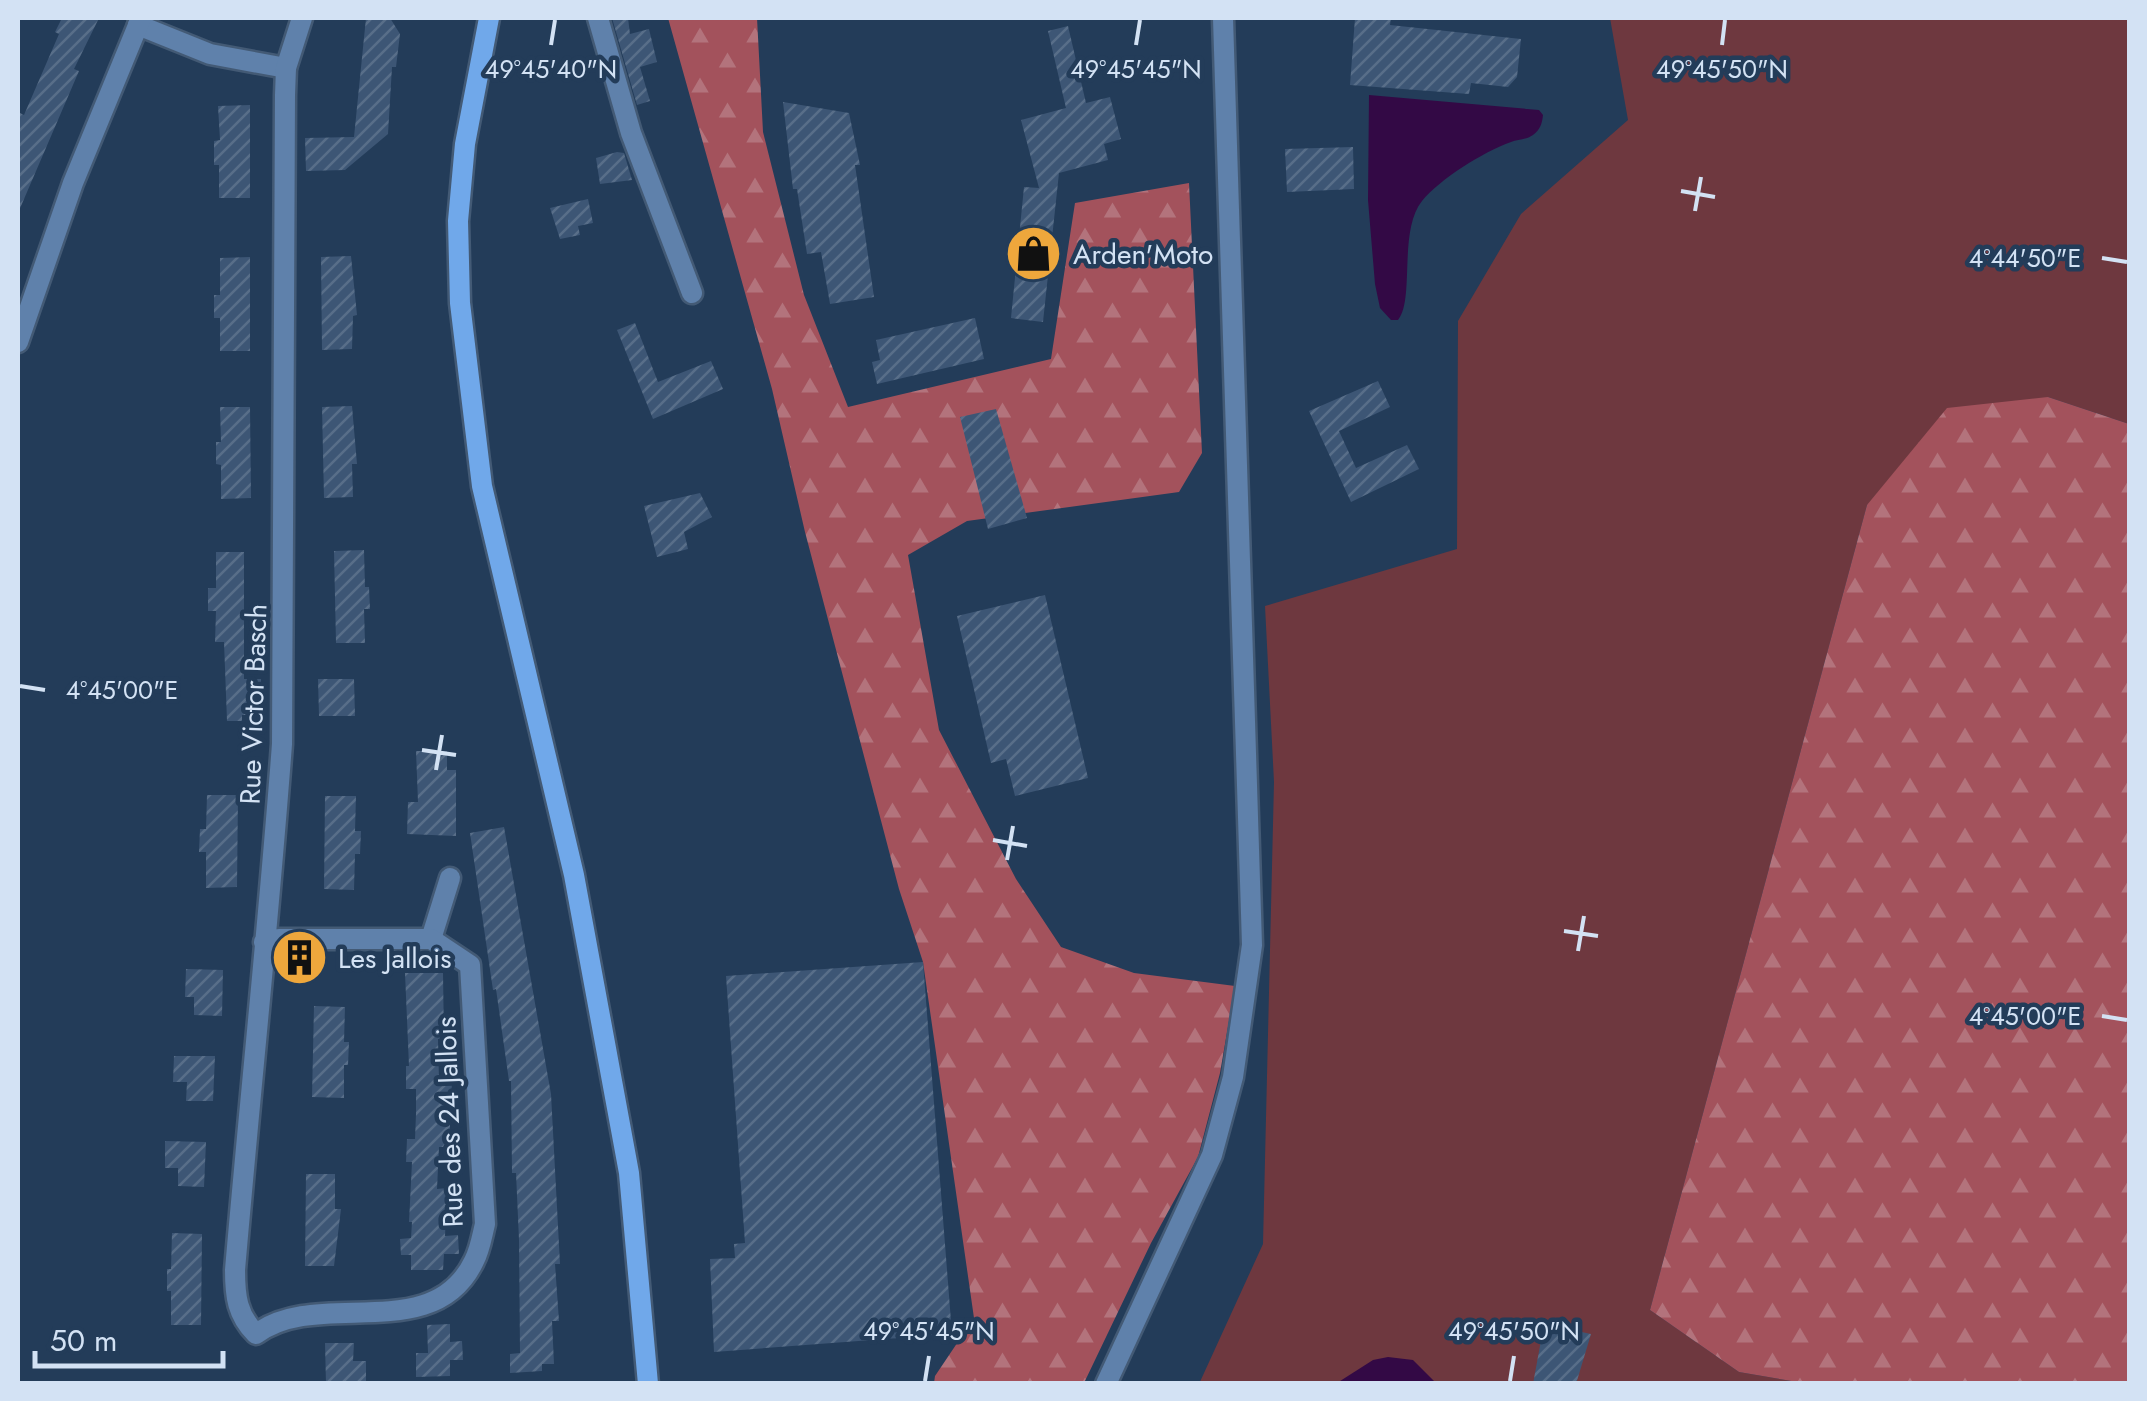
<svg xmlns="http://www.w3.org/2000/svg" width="2147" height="1401" font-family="Jost,sans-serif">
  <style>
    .grass { fill: #6e383f }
    .forest { fill: url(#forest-firs) }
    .water { fill: #330945 }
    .building { fill: url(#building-hatch) }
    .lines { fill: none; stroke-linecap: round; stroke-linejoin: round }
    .minor-casing { stroke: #435a75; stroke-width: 25 }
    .tertiary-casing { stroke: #435a75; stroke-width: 25 }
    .secondary-casing { stroke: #435a75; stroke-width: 25 }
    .minor { stroke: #5f81ab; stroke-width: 20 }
    .tertiary { stroke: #5f81ab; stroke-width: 20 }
    .secondary { stroke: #70a8ea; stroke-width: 20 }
    .ticks { fill: none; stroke: #d3e2f4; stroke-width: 4 }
    .labels { text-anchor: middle; stroke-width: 9; stroke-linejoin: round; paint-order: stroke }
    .poi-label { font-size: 28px; fill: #d3e2f4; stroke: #233c59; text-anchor: start }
    .street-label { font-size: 28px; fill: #d3e2f4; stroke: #233c59 }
    .ticks-label { font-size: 25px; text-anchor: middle; fill: #d3e2f4; stroke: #233c59; stroke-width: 9; stroke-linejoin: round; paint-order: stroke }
  </style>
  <defs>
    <pattern id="forest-firs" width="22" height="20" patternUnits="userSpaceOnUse" patternTransform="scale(2.5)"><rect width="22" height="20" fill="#a3525c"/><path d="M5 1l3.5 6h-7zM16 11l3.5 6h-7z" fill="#b3737c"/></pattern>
    <pattern id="building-hatch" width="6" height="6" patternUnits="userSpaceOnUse" patternTransform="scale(2.5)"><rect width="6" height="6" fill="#3d5675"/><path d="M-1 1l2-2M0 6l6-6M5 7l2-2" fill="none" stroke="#586e89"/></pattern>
  </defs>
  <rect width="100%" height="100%" fill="#233c59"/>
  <polygon class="grass" points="1610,18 2129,18 2129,424 2048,397 1867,505 1650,1310 1739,1372 1803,1383 1199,1384 1263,1244 1274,782 1265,606 1457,549 1458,321 1521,214 1628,120"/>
  <g class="forest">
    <polygon points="668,18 757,18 763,132 804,295 848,407 1051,359 1075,203 1189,183 1202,453 1179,492 967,521 908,555 939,730 1016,879 1061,947 1134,973 1235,986 1220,1073 1198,1157 1151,1243 1084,1383 934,1383 935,1376 974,1318 923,962 899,889 805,532 772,389"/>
    <polygon points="2048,397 2129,424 2129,1383 1803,1383 1739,1372 1650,1310 1867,505 1947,408"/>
  </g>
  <g class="water">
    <path d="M1369,95L1539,110L1543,115C1542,124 1540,130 1533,135C1526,140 1518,139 1511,142C1483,152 1440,179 1422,201C1398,231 1415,299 1398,320H1391L1380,308L1375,284L1368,200Z"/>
    <polygon points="1388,1357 1413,1360 1436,1383 1337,1383 1373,1360"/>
  </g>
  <g class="building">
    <polygon points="62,18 99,18 74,69 79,71 18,213 18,112 24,115 59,34 55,32"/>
    <polygon points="366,18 390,18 400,34 396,67 392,67 388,134 345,170 306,171 305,138 354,137"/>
    <polygon points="612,18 628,18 630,34 649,29 657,62 640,67 650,101 637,105"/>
    <polygon points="1355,18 1391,18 1390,25 1521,39 1517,77 1508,87 1471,83 1469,94 1350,85"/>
    <polygon points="1068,26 1086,103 1110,97 1121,139 1104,144 1108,160 1059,173 1043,322 1011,318 1024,187 1039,188 1021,120 1066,108 1048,31"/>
    <polygon points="783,102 849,113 860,165 855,165 874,297 830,304 821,252 807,254 797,189 793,189"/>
    <polygon points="250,105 250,198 219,198 219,165 214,165 214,141 220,140 218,106"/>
    <polygon points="1353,147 1354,189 1287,192 1285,149"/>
    <polygon points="617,152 624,153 632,180 600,184 596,158"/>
    <polygon points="588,199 593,223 578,226 580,235 560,239 550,208"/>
    <polygon points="351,256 357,315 353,316 352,349 322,350 321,257"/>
    <polygon points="250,257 250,351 220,351 220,318 214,318 214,295 220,295 220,258"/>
    <polygon points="975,318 984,359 877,384 872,362 880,360 876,340"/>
    <polygon points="635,323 658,382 711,361 723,389 653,419 617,330"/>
    <polygon points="1378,381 1390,407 1339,431 1356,468 1407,445 1419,469 1351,502 1309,411"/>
    <polygon points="352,406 357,464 352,464 353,497 324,498 322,407"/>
    <polygon points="220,407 250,407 251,498 221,499 221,465 216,464 216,442 221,442"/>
    <polygon points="996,409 1027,518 988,529 960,417"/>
    <polygon points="700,493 712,517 684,532 688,549 657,557 644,506"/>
    <polygon points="364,550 365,587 369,587 370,609 364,609 365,643 336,643 334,551"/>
    <polygon points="216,552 244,552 244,679 261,679 261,715 242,715 242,721 227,721 224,642 215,642 216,611 208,611 208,588 216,588"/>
    <polygon points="1045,595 1088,778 1015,796 1006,759 991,763 957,616"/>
    <polygon points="318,679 354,679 355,716 319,716"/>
    <polygon points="416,751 447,751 447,770 456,770 456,836 407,834 408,802 418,802"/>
    <polygon points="207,795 238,795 237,887 206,888 206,852 199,852 200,829 206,829"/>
    <polygon points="325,796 356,796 355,831 361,831 360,854 355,854 354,890 324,889"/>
    <polygon points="504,827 551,1094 560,1264 555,1264 559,1321 552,1321 554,1364 542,1364 542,1371 510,1373 510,1354 520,1353 519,1240 516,1173 512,1173 511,1081 509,1081 496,989 493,990 470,833"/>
    <polygon points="923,962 952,1334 714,1352 710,1259 735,1258 734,1244 745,1243 726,976"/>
    <polygon points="186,969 223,970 222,1016 194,1015 194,997 185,997"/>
    <polygon points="405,973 443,973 444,1039 438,1039 439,1081 452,1081 449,1147 439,1147 437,1189 447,1188 445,1236 458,1235 459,1254 444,1254 443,1270 411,1270 411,1255 401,1255 400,1239 411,1238 412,1222 409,1222 412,1162 406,1162 407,1139 415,1139 416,1114 416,1089 406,1089 406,1066 409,1066"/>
    <polygon points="314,1006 345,1007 344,1042 349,1042 348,1065 344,1065 344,1098 312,1097"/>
    <polygon points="174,1056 215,1056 213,1101 186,1101 187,1082 173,1082"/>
    <polygon points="165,1141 206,1142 204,1187 178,1186 178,1168 165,1168"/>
    <polygon points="306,1174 335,1174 335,1209 341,1209 334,1266 305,1266"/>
    <polygon points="172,1233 202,1234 201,1325 171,1325 171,1291 167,1291 167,1269 171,1269"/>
    <polygon points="450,1324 450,1342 462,1341 463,1360 450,1360 450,1376 416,1377 416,1353 428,1353 427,1325"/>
    <polygon points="1544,1324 1591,1334 1576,1384 1533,1384"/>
    <polygon points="325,1343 354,1343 353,1361 366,1361 366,1384 326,1384"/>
  </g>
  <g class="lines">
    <defs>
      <g id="minor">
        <polyline points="598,18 631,133 692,293"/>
        <polyline points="138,25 210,54 286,68"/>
        <polyline points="18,342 73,183 141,18"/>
        <polyline points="431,939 450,878"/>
        <path d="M264,942L279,939H431L470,965L485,1224C482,1236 480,1250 474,1261C433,1347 319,1287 256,1334C237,1315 235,1296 235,1270C250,1095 269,920 282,744L285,95L286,68L302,18"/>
      </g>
      <polyline id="tertiary" points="1106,1384 1212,1155 1233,1077 1252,945 1223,18"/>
      <polyline id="secondary" points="489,18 465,144 458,221 460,303 482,486 574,875 629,1173 648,1384"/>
    </defs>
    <use href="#minor" class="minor-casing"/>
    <use href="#tertiary" class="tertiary-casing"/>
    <use href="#secondary" class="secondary-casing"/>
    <use href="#minor" class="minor"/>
    <use href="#tertiary" class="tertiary"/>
    <use href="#secondary" class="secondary"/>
  </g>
  <path class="ticks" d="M551,45L555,20M1136,45L1140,20M1722,45L1725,20M1681,191L1715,197M1695,211L1701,177M2102,258L2127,262M20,686L45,690M422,750L456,755M436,770L442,735M993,840L1027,846M1007,860L1013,826M1564,931L1598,936M1578,951L1584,916M2102,1016L2127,1020M925,1381L929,1356M1510,1381L1514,1356"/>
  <defs>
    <symbol id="shop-disc" viewBox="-11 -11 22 22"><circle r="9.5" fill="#eea73c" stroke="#233c59"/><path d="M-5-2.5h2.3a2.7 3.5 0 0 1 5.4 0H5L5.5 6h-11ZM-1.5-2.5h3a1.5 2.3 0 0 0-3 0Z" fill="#111"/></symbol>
    <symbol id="building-disc" viewBox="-11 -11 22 22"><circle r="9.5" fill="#eea73c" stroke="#233c59"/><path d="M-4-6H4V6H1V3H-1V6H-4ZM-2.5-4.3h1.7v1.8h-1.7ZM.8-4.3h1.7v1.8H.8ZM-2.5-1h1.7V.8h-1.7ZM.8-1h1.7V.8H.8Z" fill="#111"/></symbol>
  </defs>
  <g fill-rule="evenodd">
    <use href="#shop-disc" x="1002" y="222" width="63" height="63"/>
    <use href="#building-disc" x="268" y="926" width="63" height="63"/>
  </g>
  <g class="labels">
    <g class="poi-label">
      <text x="1073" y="264">Arden'Moto</text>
      <text x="338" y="968">Les Jallois</text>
    </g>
    <g class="street-label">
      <text transform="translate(253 704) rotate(-88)" y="10">Rue Victor Basch</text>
      <text transform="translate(449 1122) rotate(-92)" y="10">Rue des 24 Jallois</text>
    </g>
  </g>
  <g class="ticks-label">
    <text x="551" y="78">49°45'40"N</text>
    <text x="1136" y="78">49°45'45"N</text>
    <text x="1722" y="78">49°45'50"N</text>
    <text x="2025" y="267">4°44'50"E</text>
    <text x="122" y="699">4°45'00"E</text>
    <text x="2025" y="1025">4°45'00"E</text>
    <text x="929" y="1340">49°45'45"N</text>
    <text x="1514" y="1340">49°45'50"N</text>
  </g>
  <rect width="2147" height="1401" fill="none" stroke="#d3e2f4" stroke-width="40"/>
  <path d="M35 1351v15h188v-15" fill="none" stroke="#d3e2f4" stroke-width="5"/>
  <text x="50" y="1351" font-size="30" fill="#d3e2f4" stroke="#233c59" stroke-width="8" paint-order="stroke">50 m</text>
</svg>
